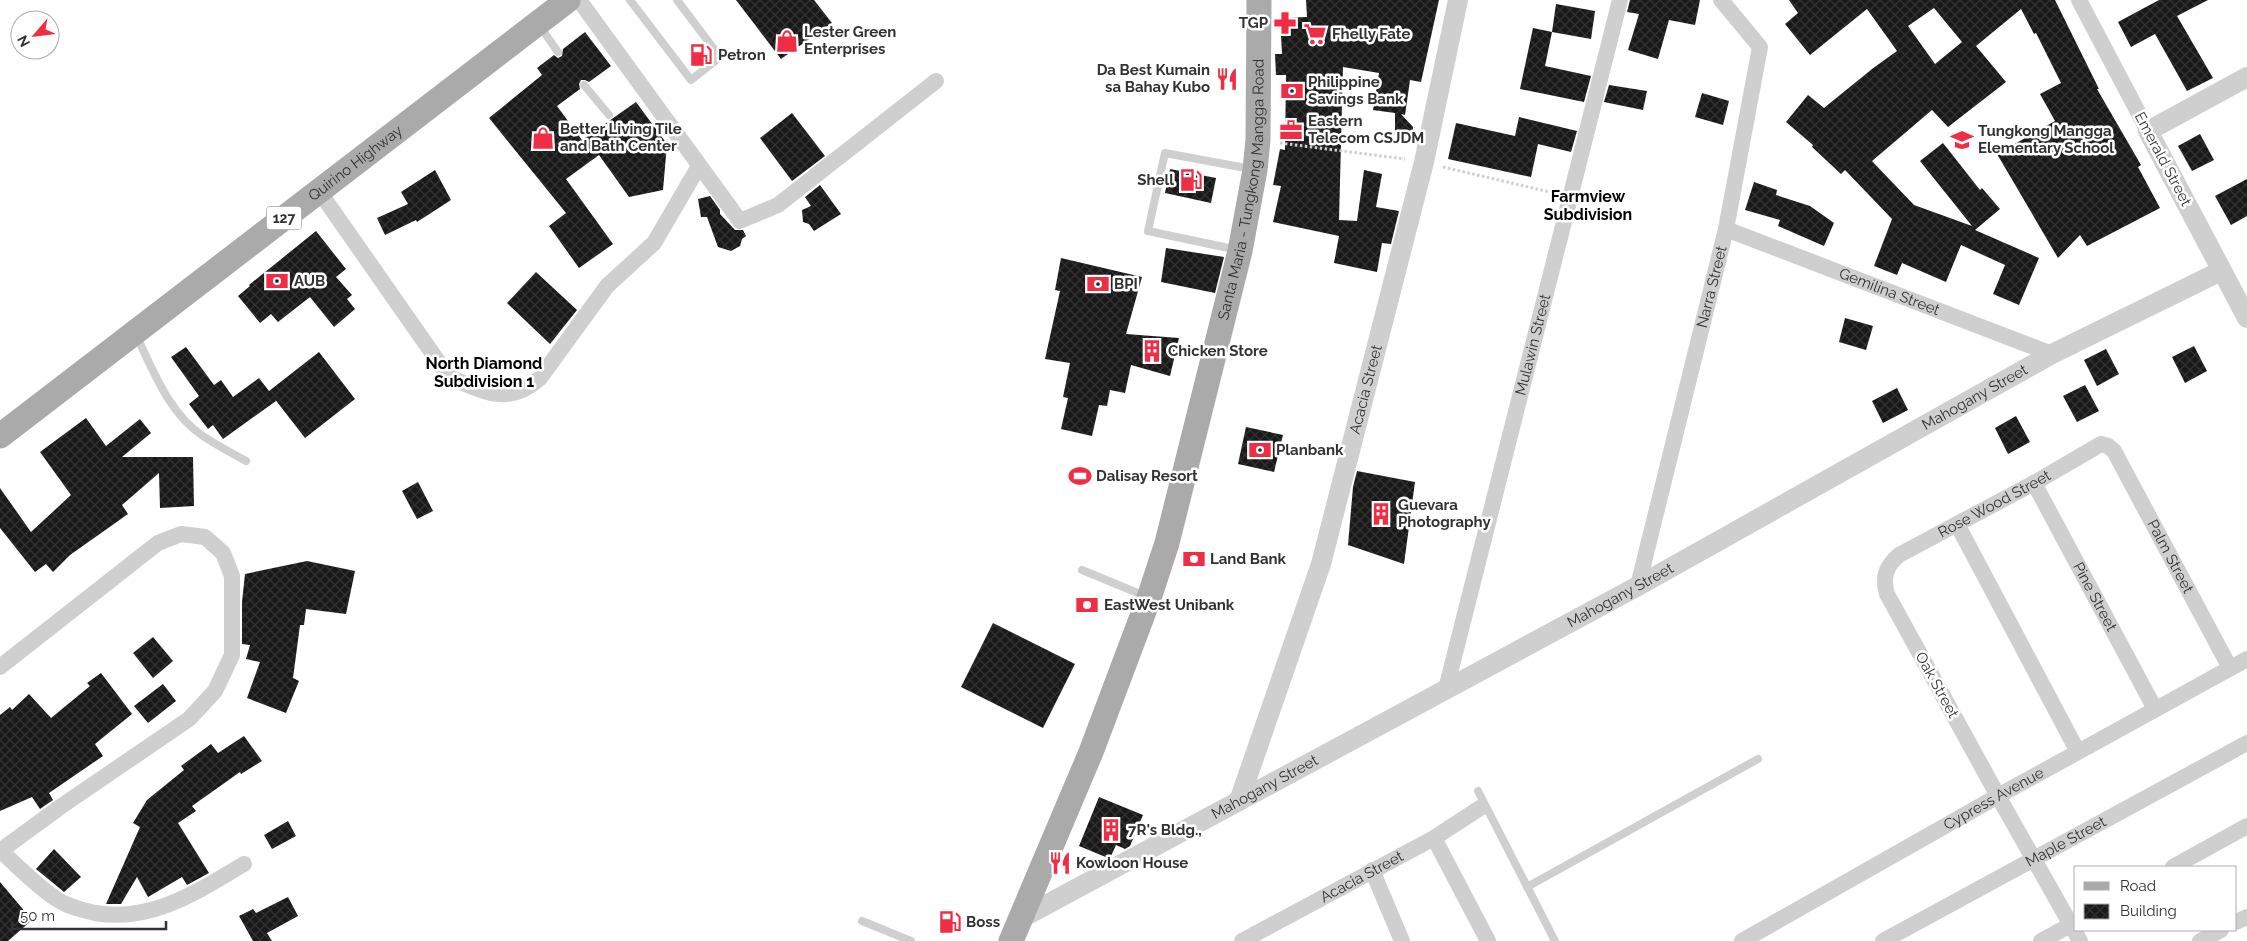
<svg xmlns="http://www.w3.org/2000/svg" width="2247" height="941" font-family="Raleway,sans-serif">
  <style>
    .building { fill: url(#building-cross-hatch); fill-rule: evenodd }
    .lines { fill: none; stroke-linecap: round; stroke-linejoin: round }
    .path { stroke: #cfcfcf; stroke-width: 3; stroke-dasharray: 2.5 2.5; stroke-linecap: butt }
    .service { stroke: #cfcfcf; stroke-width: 8 }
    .minor { stroke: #cfcfcf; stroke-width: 16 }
    .tertiary { stroke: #cfcfcf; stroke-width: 20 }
    .primary { stroke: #aaa; stroke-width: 25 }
    .labels { text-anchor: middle; stroke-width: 5; stroke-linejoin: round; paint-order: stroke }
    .shield { fill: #fff; stroke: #707070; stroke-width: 1 }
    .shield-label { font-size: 14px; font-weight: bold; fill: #323232 }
    .poi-label { font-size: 15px; font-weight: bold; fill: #323232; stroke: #fff; text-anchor: start }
    .street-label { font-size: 15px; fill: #323232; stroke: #fff }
    .neighbourhood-label { font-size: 16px; font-weight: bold; fill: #000; stroke: #fff }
  </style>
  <defs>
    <pattern id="building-cross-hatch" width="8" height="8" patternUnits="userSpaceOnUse" patternTransform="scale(1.25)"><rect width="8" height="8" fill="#191919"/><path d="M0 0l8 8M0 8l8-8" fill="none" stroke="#323232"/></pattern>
  </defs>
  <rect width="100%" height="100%" fill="#fff"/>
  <g class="building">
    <polygon points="736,0 814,0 832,23 781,59"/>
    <polygon points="1306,0 1439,0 1421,82 1410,80 1405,115 1401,114 1413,127 1413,133 1409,138 1400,139 1395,134 1395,113 1373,110 1379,73 1343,67 1339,220 1357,221 1364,170 1382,174 1376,207 1399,211 1391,244 1382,243 1377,272 1334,263 1339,236 1273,222 1281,186 1273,185 1280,149 1285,150 1286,75 1276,75 1275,54 1282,54 1280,18 1307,17"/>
    <polygon points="1630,0 1700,0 1695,25 1669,20 1658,59 1628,50 1639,14 1627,12"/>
    <path d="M1789,0H2055L2099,89H2097L2141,165L2138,167L2160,208L2087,246L2080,235L2058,258L1997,154L2055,121L2040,94L2061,83L2036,33L2034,34L2021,9L1976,46L2006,82L1948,127L1932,110L1872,161L1914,205L1972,226L1920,161L1943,143L1980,190L1982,188L2000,209L1975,230L2039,258L2019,305L1993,294L2005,265L1961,245L1946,282L1902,263L1897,275L1874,266L1892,219L1845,170L1841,174L1812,147L1813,145L1786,122L1808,95L1824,108L1872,69L1897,51L1867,9L1810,55L1785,24L1798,13ZM1934,8L1962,42L1935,64L1908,26Z"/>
    <polygon points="2159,0 2208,0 2177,16 2213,78 2187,91 2155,34 2131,47 2118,22"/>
    <polygon points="1556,4 1595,11 1591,39 1552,32"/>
    <polygon points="1533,28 1552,32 1545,66 1591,76 1584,102 1520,89"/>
    <polygon points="585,32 611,66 589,82 585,80 581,80 579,84 580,89 557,106 582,140 636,102 667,144 663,190 629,197 599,155 566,179 613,244 579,268 549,226 566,213 489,118 542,75 537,68 554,55 558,58 562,56 563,49"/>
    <polygon points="1609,85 1647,91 1643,110 1604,102"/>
    <polygon points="1702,93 1729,101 1723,125 1695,117"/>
    <polygon points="792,113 825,156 792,181 760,138"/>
    <polygon points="1519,117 1577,131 1571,152 1538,144 1531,177 1448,159 1456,123 1515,136"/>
    <polygon points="2200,134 2214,160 2192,171 2178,146"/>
    <polygon points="1170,169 1216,178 1211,203 1165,193"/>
    <polygon points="435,170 451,200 417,222 416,220 385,235 377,218 408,204 401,192"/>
    <polygon points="2247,179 2247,216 2231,225 2215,196"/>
    <polygon points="1754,182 1777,190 1776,195 1810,206 1834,223 1824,246 1778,226 1780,220 1745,210"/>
    <polygon points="820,185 841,214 814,231 809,224 803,222 802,210 811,206 805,197"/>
    <polygon points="710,196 720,210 720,214 735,230 743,230 746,236 742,239 740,246 731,251 718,247 707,217 701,217 698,199"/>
    <polygon points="316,231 346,269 336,277 352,295 347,299 355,309 334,327 310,297 278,322 271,314 260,323 238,296 250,286 249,285"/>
    <polygon points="1166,248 1224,257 1215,293 1161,282"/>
    <polygon points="1061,258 1142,277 1126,334 1179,338 1170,376 1131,365 1125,393 1110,390 1107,406 1099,405 1092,436 1061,429 1068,398 1063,397 1070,363 1045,359 1060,291 1055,290"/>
    <polygon points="536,272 577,310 550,344 507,303"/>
    <polygon points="1845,318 1873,326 1866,350 1839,342"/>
    <polygon points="2194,346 2207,371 2185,383 2172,357"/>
    <polygon points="186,347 214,385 221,380 233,397 259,378 269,391 319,352 355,399 305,438 274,398 276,401 223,439 213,425 208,429 189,404 199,396 171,357"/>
    <polygon points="2106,349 2119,374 2097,386 2084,360"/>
    <polygon points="2085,385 2099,411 2077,422 2063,396"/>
    <polygon points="1897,388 1908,410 1883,423 1872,401"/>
    <polygon points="2016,416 2030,442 2008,454 1995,428"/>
    <polygon points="86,418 106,446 140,419 151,433 122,457 193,457 194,506 160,508 159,473 122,505 128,514 70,555 53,572 46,564 35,572 0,528 0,488 31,532 71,495 40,452"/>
    <polygon points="1246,427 1283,435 1274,472 1238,464"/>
    <polygon points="1357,471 1415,482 1404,564 1348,545 1353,487"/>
    <polygon points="418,482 433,511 417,519 402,491"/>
    <polygon points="307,561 355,571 346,614 306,609 304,625 300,625 293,678 299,681 286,713 247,698 260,662 246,659 250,645 242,644 242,602 245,574"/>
    <polygon points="993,623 1075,664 1043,728 961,687"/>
    <polygon points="153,637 173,661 153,678 133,653"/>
    <polygon points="101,673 132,714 95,744 103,756 49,793 53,800 40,809 32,797 0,811 0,715 10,707 12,710 29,694 51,718 90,686 87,683"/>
    <polygon points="163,684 176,701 148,723 134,706"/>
    <polygon points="244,736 262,761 241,774 240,772 192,806 196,811 178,823 209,873 187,885 182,877 148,897 137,877 121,904 106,904 140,827 133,823 147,800 184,770 181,766 211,744 218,753"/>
    <polygon points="1099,797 1143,815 1130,846 1125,849 1116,845 1111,856 1108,858 1079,846"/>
    <polygon points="288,821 296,836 272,849 264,835"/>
    <polygon points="54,849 81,877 64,892 36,869"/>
    <polygon points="0,882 32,920 8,941 0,941"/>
    <polygon points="288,897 298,916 267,933 272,941 253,941 239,916 253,909 256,913"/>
  </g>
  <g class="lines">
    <g class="path">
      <polyline points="1280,143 1405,159"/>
      <polyline points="1443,167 1554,193"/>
    </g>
    <g class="service">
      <polyline points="630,0 691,80 720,57 677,0"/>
      <polyline points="539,25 558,52"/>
      <polyline points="584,85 609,115"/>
      <polyline points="1238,250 1148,231 1165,153 1251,169"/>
      <path d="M136,335C153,370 169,414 203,436C216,445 232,453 246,461"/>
      <polyline points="1082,570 1145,596"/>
      <polyline points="1478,791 1555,941"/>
      <polyline points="1527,887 1758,759"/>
      <polyline points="862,921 911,941"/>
    </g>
    <g class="minor">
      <polyline points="579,0 740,221 778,205 936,81"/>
      <polyline points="2079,0 2148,131"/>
      <path d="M319,191L449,377C483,391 508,407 540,378L607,286L654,243L699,166"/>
      <path id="s1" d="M1726,229L2052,354"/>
      <path id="s2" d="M2034,483L2155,709"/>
      <polyline points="1957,524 2078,752"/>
      <path id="s3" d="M1638,586L1726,229L1760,47L1721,0"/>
      <polyline points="0,667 158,543 181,534 205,537 223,553 232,576 232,655 215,691 189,719 63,805 0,851"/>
      <path id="s4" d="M1446,689L1620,0"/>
      <polyline points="1434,838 1488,941"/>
      <path d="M0,850C17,866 40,889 58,900C69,907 82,910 95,913C151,923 197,892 244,864"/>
      <polyline points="2173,867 2247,826"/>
      <polyline points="1372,870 1402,941"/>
      <polyline points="2236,922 2247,917"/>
      <path id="s5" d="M1242,941L1434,838L1480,808"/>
      <path id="s6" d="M1742,941L1998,796L2247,659"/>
      <path id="s7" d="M1883,941L2247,743"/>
      <polyline points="2041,941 2076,922"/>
      <path id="s8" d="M2080,941L1998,796L1887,594C1882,577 1886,566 1899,555L2034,483L2101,444L2108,446L2114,451L2230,668"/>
      <polyline points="2200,941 2221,930"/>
    </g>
    <g class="tertiary">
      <polyline points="2247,77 2148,131 2247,318"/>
      <path id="s9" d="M1239,801L1321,564L1424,162L1458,0"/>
      <path id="s10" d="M1020,919L1638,586L2052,354L2221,271"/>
    </g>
    <g class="primary">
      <path id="s11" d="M0,436L568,0"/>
      <path id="s12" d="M1011,941L1091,752L1149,598L1167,543L1240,251L1255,170L1258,140L1259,0"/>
    </g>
  </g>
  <defs>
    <symbol id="pharmacy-bare" viewBox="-9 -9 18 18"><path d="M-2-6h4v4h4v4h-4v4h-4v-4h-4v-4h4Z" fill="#ef2e45" stroke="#fff" stroke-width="2.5" paint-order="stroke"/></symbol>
    <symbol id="supermarket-bare" viewBox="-9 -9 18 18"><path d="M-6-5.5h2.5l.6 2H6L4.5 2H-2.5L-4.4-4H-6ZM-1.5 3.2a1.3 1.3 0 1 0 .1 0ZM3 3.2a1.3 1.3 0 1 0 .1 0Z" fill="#ef2e45" stroke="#fff" stroke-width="2.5" paint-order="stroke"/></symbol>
    <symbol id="shop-bare" viewBox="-9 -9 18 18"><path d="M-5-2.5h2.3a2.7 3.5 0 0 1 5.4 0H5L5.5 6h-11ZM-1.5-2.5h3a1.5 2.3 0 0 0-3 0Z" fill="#ef2e45" stroke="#fff" stroke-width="2.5" paint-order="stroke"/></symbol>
    <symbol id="fuel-bare" viewBox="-9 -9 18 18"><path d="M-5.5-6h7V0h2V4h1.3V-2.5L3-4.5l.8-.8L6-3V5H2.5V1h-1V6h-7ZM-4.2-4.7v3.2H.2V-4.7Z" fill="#ef2e45" stroke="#fff" stroke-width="2.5" paint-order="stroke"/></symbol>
    <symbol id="restaurant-bare" viewBox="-9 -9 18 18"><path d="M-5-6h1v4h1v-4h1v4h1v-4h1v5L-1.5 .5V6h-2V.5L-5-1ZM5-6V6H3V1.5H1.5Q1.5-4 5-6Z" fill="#ef2e45" stroke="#fff" stroke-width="2.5" paint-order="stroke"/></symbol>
    <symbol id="bank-bare" viewBox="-9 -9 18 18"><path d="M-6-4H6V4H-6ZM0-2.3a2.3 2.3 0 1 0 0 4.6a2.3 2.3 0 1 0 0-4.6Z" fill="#ef2e45" stroke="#fff" stroke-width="2.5" paint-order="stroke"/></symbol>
    <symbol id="office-bare" viewBox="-9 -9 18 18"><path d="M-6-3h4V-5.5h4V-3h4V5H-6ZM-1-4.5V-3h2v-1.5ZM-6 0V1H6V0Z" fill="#ef2e45" stroke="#fff" stroke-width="2.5" paint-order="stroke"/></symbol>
    <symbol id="school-bare" viewBox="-9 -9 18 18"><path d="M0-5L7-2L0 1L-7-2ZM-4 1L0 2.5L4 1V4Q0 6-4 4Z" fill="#ef2e45" stroke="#fff" stroke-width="2.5" paint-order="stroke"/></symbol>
    <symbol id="building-bare" viewBox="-9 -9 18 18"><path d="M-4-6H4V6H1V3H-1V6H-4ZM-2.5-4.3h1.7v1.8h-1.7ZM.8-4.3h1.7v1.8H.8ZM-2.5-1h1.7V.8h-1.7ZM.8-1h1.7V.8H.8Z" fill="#ef2e45" stroke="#fff" stroke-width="2.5" paint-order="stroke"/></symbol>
    <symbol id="stadium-bare" viewBox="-9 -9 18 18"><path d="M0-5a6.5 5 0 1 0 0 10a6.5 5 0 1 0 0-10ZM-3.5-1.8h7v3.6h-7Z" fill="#ef2e45" stroke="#fff" stroke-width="2.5" paint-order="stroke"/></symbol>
  </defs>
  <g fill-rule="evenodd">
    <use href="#pharmacy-bare" x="1269" y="7" width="32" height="32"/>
    <use href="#supermarket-bare" x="1299" y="18" width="32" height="32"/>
    <use href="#shop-bare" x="771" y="25" width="32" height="32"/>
    <use href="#fuel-bare" x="685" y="39" width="32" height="32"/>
    <use href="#restaurant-bare" x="1211" y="63" width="32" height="32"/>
    <use href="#bank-bare" x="1276" y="75" width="32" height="32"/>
    <use href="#office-bare" x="1275" y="114" width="32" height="32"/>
    <use href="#shop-bare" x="527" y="122" width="32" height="32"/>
    <use href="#school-bare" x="1946" y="124" width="32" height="32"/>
    <use href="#fuel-bare" x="1175" y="164" width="32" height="32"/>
    <use href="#bank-bare" x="261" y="265" width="32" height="32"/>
    <use href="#bank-bare" x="1082" y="268" width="32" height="32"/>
    <use href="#building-bare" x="1136" y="335" width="32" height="32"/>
    <use href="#bank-bare" x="1244" y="434" width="32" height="32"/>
    <use href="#stadium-bare" x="1064" y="460" width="32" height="32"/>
    <use href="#building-bare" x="1365" y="498" width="32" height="32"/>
    <use href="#bank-bare" x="1178" y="543" width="32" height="32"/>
    <use href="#bank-bare" x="1071" y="589" width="32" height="32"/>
    <use href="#building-bare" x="1095" y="814" width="32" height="32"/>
    <use href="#restaurant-bare" x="1044" y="847" width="32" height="32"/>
    <use href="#fuel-bare" x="934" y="906" width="32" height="32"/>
  </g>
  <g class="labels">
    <rect class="shield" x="266.5" y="206.5" width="35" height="23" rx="4"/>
    <g class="shield-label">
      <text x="284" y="223">127</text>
    </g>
    <g class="poi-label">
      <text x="1268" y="28" text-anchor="end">TGP</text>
      <text x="804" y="37">Lester Green<tspan x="804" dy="17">Enterprises</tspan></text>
      <text x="1332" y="39">Fhelly Fate</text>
      <text x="718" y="60">Petron</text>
      <text x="1210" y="75" text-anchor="end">Da Best Kumain<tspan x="1210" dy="17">sa Bahay Kubo</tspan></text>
      <text x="1308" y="87">Philippine<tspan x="1308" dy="17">Savings Bank</tspan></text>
      <text x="1308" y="126">Eastern<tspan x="1308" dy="17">Telecom CSJDM</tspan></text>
      <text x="560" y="134">Better Living Tile<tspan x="560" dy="17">and Bath Center</tspan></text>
      <text x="1978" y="136">Tungkong Mangga<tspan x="1978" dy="17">Elementary School</tspan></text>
      <text x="1174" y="185" text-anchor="end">Shell</text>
      <text x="294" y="286">AUB</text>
      <text x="1114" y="289">BPI</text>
      <text x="1168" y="356">Chicken Store</text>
      <text x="1276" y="455">Planbank</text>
      <text x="1096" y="481">Dalisay Resort</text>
      <text x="1398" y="510">Guevara<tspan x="1398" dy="17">Photography</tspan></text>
      <text x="1210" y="564">Land Bank</text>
      <text x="1104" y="610">EastWest Unibank</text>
      <text x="1128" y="835">7R's Bldg.,</text>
      <text x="1076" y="868">Kowloon House</text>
      <text x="966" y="927">Boss</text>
    </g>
    <g class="street-label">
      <text transform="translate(2163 159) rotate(62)" y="5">Emerald Street</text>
      <text dy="5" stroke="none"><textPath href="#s11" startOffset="448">Quirino Highway</textPath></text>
      <text dy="5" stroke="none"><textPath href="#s12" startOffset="790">Santa Maria - Tungkong Mangga Road</textPath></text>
      <text dy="5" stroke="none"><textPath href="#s3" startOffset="308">Narra Street</textPath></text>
      <text dy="5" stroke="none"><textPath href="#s1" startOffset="175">Gemilina Street</textPath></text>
      <text dy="5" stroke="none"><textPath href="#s4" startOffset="355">Mulawin Street</textPath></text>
      <text dy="5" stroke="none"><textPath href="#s9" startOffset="431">Acacia Street</textPath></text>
      <text dy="5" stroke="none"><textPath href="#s10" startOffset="1088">Mahogany Street</textPath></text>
      <text dy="5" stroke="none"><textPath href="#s8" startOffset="549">Rose Wood Street</textPath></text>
      <text dy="5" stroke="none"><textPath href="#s8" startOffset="806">Palm Street</textPath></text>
      <text dy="5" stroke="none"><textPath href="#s10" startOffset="682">Mahogany Street</textPath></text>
      <text dy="5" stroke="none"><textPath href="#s2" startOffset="129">Pine Street</textPath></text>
      <text transform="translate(1937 685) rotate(61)" y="5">Oak Street</text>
      <text dy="5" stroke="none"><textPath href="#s10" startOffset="278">Mahogany Street</textPath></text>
      <text dy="5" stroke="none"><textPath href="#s6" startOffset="289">Cypress Avenue</textPath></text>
      <text dy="5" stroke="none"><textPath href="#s7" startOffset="208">Maple Street</textPath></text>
      <text dy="5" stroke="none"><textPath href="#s5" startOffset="136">Acacia Street</textPath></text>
    </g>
    <g class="neighbourhood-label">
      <text x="1588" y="202">Farmview<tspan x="1588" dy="18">Subdivision</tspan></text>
      <text x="484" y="369">North Diamond<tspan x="484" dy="18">Subdivision 1</tspan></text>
    </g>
  </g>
  <rect x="2074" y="866" width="162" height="65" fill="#ffffff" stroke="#adadad"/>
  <rect x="2084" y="882" width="25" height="8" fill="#aaaaaa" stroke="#adadad"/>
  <text x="2120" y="891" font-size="15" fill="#323232">Road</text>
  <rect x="2084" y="904" width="25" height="15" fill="url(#building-cross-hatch)" stroke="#adadad"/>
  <text x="2120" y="916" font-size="15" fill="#323232">Building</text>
  <g transform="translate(35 35) rotate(242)"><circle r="24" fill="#ffffff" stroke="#adadad"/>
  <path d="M0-4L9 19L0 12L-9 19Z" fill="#ef2e45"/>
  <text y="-8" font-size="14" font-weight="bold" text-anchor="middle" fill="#323232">N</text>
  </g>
  <path d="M12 921v8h154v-8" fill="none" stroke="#323232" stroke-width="2.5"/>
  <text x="20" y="921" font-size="15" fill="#323232" stroke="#ffffff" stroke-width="4" paint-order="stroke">50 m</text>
</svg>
